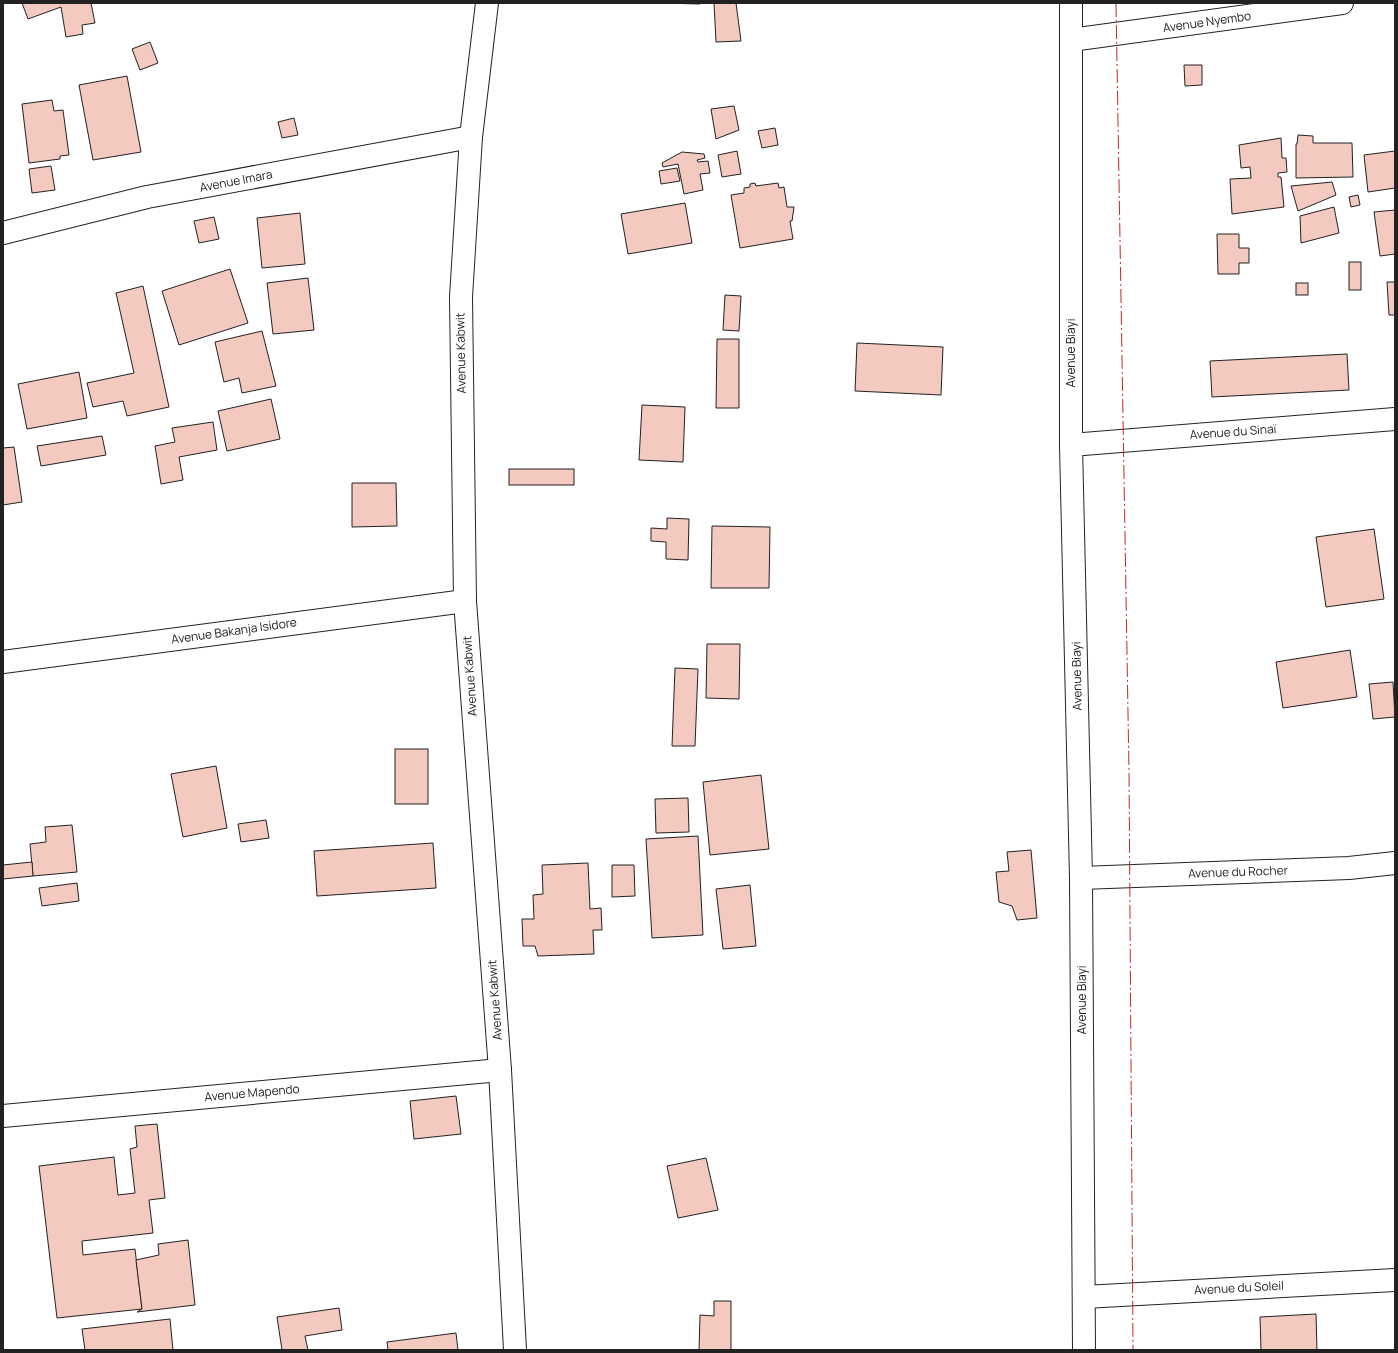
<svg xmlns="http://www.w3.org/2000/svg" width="1398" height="1353" font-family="Manrope,sans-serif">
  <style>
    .building { fill: #f3c9c0; stroke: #222 }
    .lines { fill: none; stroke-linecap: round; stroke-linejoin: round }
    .minor-casing { stroke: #222; stroke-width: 24 }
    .minor { stroke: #fff; stroke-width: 22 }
    .power { stroke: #c62828; stroke-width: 1; stroke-dasharray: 14 3 2 3; stroke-linecap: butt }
    .labels { text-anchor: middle; stroke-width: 3; stroke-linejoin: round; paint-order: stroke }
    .street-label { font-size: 12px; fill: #222; stroke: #fff }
  </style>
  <rect width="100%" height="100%" fill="#fff"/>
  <g class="building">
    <polygon points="22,3 91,3 95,23 82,25 83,34 66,37 61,7 28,19"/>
    <polygon points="659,3 700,3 700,4"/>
    <polygon points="714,3 736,3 741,41 716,42"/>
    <polygon points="150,42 158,63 140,70 132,49"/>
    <polygon points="1184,65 1202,65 1202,85 1185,86"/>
    <polygon points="127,76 141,152 93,160 79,85"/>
    <polygon points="52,100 54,111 63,110 69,155 60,156 60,159 29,163 22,104"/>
    <polygon points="734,106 739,130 716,139 711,109"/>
    <polygon points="294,118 298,135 282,138 278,122"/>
    <polygon points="775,128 778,145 762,148 758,131"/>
    <polygon points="1298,135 1313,136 1313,143 1352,143 1353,177 1296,178 1296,144 1297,144"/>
    <polygon points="1281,138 1282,158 1286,158 1287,172 1278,173 1278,177 1281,177 1284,207 1232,214 1230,179 1251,178 1250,167 1241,168 1239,145"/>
    <polygon points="737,151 741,174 722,177 718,155"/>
    <polygon points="1395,151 1395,188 1368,192 1364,155"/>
    <polygon points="682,152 704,154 705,158 697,160 698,162 708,161 710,173 700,174 703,190 684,194 678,164 663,167 662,163"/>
    <polygon points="51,166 55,190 32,193 29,169"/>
    <polygon points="677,168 680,181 661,184 659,171"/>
    <polygon points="1332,182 1336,195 1298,211 1291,186"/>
    <polygon points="755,183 756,186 778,183 779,188 784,187 787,207 794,207 792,221 790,221 793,239 740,248 731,195 744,193 744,188 750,187 750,184"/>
    <polygon points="1358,195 1360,205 1351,207 1349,197"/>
    <polygon points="685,203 692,243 628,254 621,214"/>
    <polygon points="1334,207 1339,233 1301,243 1300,216"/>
    <polygon points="1395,210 1395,254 1380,256 1374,212"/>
    <polygon points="300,213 305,264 262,268 257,218"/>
    <polygon points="214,217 219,239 199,243 194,221"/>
    <polygon points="1217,234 1239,234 1239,248 1249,248 1249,263 1239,263 1239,274 1218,274"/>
    <rect x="1349" y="262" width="12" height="28"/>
    <polygon points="230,269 248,323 179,345 162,291"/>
    <polygon points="308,278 314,330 273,334 267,283"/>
    <polygon points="1387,282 1395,282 1395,315 1389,315"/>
    <rect x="1296" y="283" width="12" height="12"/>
    <polygon points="143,286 169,407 127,416 123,401 93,407 87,383 134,373 116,293"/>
    <polygon points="725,295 741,296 739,331 723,330"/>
    <polygon points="262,331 276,386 242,393 239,378 224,382 215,342"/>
    <polygon points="717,339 739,339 739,408 716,408"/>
    <polygon points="857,343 943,347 941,395 855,391"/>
    <polygon points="1347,354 1349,390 1212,397 1210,361"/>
    <polygon points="79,372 87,418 27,429 18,384"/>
    <polygon points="271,399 280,439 227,451 218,411"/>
    <polygon points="642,405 685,407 683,462 639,460"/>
    <polygon points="213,422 217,450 179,457 183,480 161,484 155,446 175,442 172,428"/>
    <polygon points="102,436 106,455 41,466 37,446"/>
    <polygon points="14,447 22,502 3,505 3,448"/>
    <rect x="509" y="469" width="65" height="16"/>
    <polygon points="352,483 396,483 397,526 352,527"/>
    <polygon points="667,518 689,519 688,560 666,559 666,542 651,541 651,528 667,529"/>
    <polygon points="712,526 770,527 769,588 711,588"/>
    <polygon points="1374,529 1384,599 1326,607 1316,537"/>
    <polygon points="707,644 740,644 739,699 706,698"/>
    <polygon points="1350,650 1357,697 1283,708 1276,662"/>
    <polygon points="675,668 698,669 695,746 672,746"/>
    <polygon points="1393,682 1395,717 1373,719 1369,684"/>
    <rect x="395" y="749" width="33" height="55"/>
    <polygon points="216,766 227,828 183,837 171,774"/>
    <polygon points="761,775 769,849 710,855 703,782"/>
    <polygon points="688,798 689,832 656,833 655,799"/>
    <polygon points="266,820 269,838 241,842 238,824"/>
    <polygon points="72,825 77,872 33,876 30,844 46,842 45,827"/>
    <polygon points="698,836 703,935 652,938 646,839"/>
    <polygon points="433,843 436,888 317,896 314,851"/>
    <polygon points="1031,850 1037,918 1017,920 1012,906 999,902 996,872 1009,871 1007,852"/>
    <polygon points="32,862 33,876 3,879 3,865"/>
    <polygon points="588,863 590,909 601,908 602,930 593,930 594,954 538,956 535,946 523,946 522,919 534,919 533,895 543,894 542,865"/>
    <polygon points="612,865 634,865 635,896 612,897"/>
    <polygon points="77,883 79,901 42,906 39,888"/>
    <polygon points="750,885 756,946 723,949 716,889"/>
    <polygon points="456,1096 461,1134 414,1139 410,1101"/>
    <polygon points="157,1124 165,1198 149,1200 153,1233 82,1241 83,1255 135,1249 142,1309 57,1318 39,1166 114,1157 118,1195 135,1193 130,1149 137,1147 135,1126"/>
    <polygon points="706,1158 718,1210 678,1218 667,1166"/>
    <polygon points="188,1240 195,1305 137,1312 142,1309 136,1260 159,1255 158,1244"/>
    <polygon points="714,1301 731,1301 731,1350 699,1350 700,1315 714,1316"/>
    <polygon points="339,1308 342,1330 305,1336 308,1350 282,1350 277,1317"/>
    <polygon points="1316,1314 1317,1350 1261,1350 1260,1317"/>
    <polygon points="170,1319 173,1350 85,1350 82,1329"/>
    <polygon points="456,1333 458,1350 388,1350 387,1342"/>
  </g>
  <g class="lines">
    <defs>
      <g id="minor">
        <polyline points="487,3 471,137 461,297 465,601 500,1070 515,1350"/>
        <polyline points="1071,3 1071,445 1081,878 1084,1350"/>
        <polyline points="1071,40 1342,3"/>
        <polyline points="3,233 147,197 471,137"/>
        <polyline points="1071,445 1395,419"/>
        <polyline points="3,662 465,601"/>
        <polyline points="1081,878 1349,868 1395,863"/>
        <polyline points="3,1116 500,1070"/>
        <polyline points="1084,1297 1395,1280"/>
      </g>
    </defs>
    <use href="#minor" class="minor-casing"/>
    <use href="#minor" class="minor"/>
    <polyline class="power" points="1116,3 1129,772 1133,1350"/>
  </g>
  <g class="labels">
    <g class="street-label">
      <text transform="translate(1207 22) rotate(-8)" y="4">Avenue Nyembo</text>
      <text transform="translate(236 181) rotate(-11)" y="4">Avenue Imara</text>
      <text transform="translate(461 353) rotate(-91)" y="4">Avenue Kabwit</text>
      <text transform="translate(1071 353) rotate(-90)" y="4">Avenue Biayi</text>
      <text transform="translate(1233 432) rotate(-4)" y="4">Avenue du Sinaï</text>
      <text transform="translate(234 631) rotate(-8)" y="4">Avenue Bakanja Isidore</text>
      <text transform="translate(470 676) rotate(-94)" y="4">Avenue Kabwit</text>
      <text transform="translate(1077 676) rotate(-91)" y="4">Avenue Biayi</text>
      <text transform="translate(1238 872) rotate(-2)" y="4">Avenue du Rocher</text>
      <text transform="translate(495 1000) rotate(-94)" y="4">Avenue Kabwit</text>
      <text transform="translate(1082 1000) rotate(-90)" y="4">Avenue Biayi</text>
      <text transform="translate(252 1093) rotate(-5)" y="4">Avenue Mapendo</text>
      <text transform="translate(1239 1288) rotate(-3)" y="4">Avenue du Soleil</text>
    </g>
  </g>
  <rect width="1398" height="1353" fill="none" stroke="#222222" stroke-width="8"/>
</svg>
